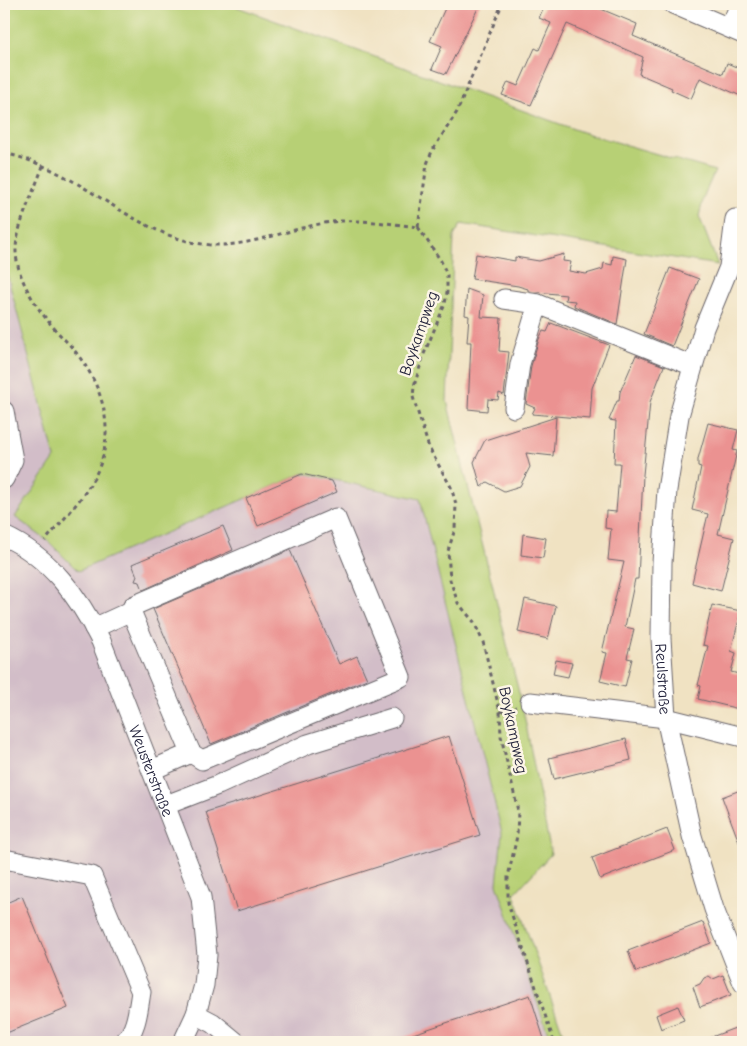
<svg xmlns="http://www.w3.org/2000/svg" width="747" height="1046" font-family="'Comic Neue',sans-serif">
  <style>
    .industrial { fill: #d2bdc8 }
    .green { fill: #b7d075; stroke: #6c7958 }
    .building { fill: #eb9291 }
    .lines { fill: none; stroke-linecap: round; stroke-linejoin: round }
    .minor-casing { stroke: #6a656a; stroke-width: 21 }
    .path { stroke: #6a656a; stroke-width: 3; stroke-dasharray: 4 4; stroke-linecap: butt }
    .minor { stroke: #fff; stroke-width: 19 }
    .labels { text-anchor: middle; stroke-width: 5; stroke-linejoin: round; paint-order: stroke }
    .street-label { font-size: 16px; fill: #22223b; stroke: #fcf5e5 }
  </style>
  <rect width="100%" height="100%" fill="#fcf5e5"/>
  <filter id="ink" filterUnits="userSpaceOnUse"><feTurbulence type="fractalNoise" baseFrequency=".02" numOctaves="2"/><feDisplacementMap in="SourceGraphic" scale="10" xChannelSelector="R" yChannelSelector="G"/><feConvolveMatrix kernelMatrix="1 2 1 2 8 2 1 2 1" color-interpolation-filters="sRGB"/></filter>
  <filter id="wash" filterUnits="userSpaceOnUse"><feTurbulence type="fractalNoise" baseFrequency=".0096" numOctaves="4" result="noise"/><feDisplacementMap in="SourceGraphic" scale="20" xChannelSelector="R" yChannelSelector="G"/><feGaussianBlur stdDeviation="1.12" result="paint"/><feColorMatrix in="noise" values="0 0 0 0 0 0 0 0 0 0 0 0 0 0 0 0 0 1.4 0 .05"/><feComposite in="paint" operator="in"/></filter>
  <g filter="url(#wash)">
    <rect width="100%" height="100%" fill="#f0e2c2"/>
    <polygon class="industrial" points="4,262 55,458 15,517 49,542 78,571 304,473 420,499 502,833 497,884 550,1042 4,1042"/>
    <polygon class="green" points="4,4 229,4 582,132 715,171 705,193 699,216 718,265 461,224 454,236 447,401 523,709 551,854 514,894 566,1042 551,1042 497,884 502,833 420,499 304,473 78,571 49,542 15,517 55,458 4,262"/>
    <g id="blocks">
      <g class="building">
        <polygon points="447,4 480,4 446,74 432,69 442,46 430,41"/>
        <polygon points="545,4 589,4 637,24 633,36 723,74 727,63 743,70 743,97 700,78 691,99 671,90 672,88 639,74 643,57 567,24 531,105 502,95 508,82 518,86 535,48 539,50 551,23 539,18"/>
        <polygon points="476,254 515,261 515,257 539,261 564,254 563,261 571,262 569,271 586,274 603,269 604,263 612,265 613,256 627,259 617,324 574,306 575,301 565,300 566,295 528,291 528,289 518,286 472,279"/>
        <polygon points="670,268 699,279 672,346 644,334"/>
        <polygon points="467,289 483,295 481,317 501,318 499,351 509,352 504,395 499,393 498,400 488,399 487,411 468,409 471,342 467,342 469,316 465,315"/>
        <polygon points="551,323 609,345 592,388 590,419 532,414 535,408 526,404 531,366 539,339 543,331 547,332"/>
        <polygon points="636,355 664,366 650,402 643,475 638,579 635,579 625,627 634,629 627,658 632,659 625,687 600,681 607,653 602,652 624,562 608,560 611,529 605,528 606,511 616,512 620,463 614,463 616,421 609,420 617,401 619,401 620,392"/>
        <polygon points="556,417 553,456 526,453 530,467 520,486 504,491 487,482 481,487 474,462 485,440"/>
        <polygon points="708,423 738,430 733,450 737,451 718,534 734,538 721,591 692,583 708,514 692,510 701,467 698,466 698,459"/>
        <polygon points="302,474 332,481 337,492 258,526 246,498"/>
        <polygon points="223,526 233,550 143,590 140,582 135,581 137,576 132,564"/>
        <polygon points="523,534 546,538 543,558 521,555"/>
        <polygon points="290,550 339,664 357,656 367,679 211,744 153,609"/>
        <polygon points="525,599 556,606 548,639 518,632"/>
        <polygon points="712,605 741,611 731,651 736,653 731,672 743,675 743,710 698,699 701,686 698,685 708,646 703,645"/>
        <polygon points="556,660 572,663 568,677 553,674"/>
        <polygon points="449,736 480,835 237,911 206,812"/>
        <polygon points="626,739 631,760 554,779 549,758"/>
        <polygon points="743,789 743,850 742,850 722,797"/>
        <polygon points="667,829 675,850 600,879 592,858"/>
        <polygon points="22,896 68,1008 4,1034 4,904"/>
        <polygon points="703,922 711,943 636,972 628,951"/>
        <polygon points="723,975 731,995 700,1007 693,987 700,984 704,978 709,976 713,979"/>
        <polygon points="530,995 545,1042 396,1042 395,1040"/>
        <polygon points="678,1006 684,1020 661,1029 656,1015"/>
        <polygon points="743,1025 743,1042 701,1042 701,1041"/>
      </g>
    </g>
  </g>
  <g filter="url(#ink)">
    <use href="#blocks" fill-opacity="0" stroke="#6a656a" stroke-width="1"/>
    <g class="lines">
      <defs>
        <g id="minor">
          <polyline points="673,4 743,34"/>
          <polyline points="730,28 740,4"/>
          <path id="s1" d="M735,219L729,267L704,328L679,416L667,490L662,563L661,638L666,718L692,836L714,909L743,983"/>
          <polyline points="504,299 538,304 693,366"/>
          <polyline points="514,408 520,364 538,304"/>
          <polyline points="4,411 13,460 4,479"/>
          <path id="s2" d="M4,536C50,557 79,597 101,641L201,897L207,955L204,985L196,1014L183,1042"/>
          <polyline points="131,611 133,606 336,518 401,677 202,760 191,753"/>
          <polyline points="94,628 131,611 191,753 152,770"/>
          <polyline points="530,702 666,718 743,737"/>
          <polyline points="166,805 218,785 308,744 392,718"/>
          <path d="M4,859L92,876L141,992C138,1009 137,1030 124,1042"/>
          <polyline points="196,1014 213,1023 236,1042"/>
        </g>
      </defs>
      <use href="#minor" class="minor-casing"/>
      <g class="path">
        <path d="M4,153C21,157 38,163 54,171C101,194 144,233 196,243C246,253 293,224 342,221C367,220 393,224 418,227"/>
        <path d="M43,166C35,189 15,228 16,252C17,283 44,319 65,340C101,377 120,430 94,478C81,501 62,521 45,541"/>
        <polyline points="418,227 441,261 447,275 447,292 445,304 424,354 414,386 413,397 429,448 451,487 456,504 455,529 448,551 450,580 458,603 474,622 483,642 500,712 501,736 518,811 517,836 508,877 508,903 554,1042"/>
        <polyline points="418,227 427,164 432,151 457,112 502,4"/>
        <polyline points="500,712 516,707"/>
      </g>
      <use href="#minor" class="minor"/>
    </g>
  </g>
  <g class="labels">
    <g class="street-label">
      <text transform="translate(418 333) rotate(-71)" y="6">Boykampweg</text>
      <text dy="6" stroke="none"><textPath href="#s1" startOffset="470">Reulstraße</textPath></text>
      <text transform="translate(514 730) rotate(78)" y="6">Boykampweg</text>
      <text dy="6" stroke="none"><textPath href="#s2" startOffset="285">Weusterstraße</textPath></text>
    </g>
  </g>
  <rect width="747" height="1046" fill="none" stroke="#fcf5e5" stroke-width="20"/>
</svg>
